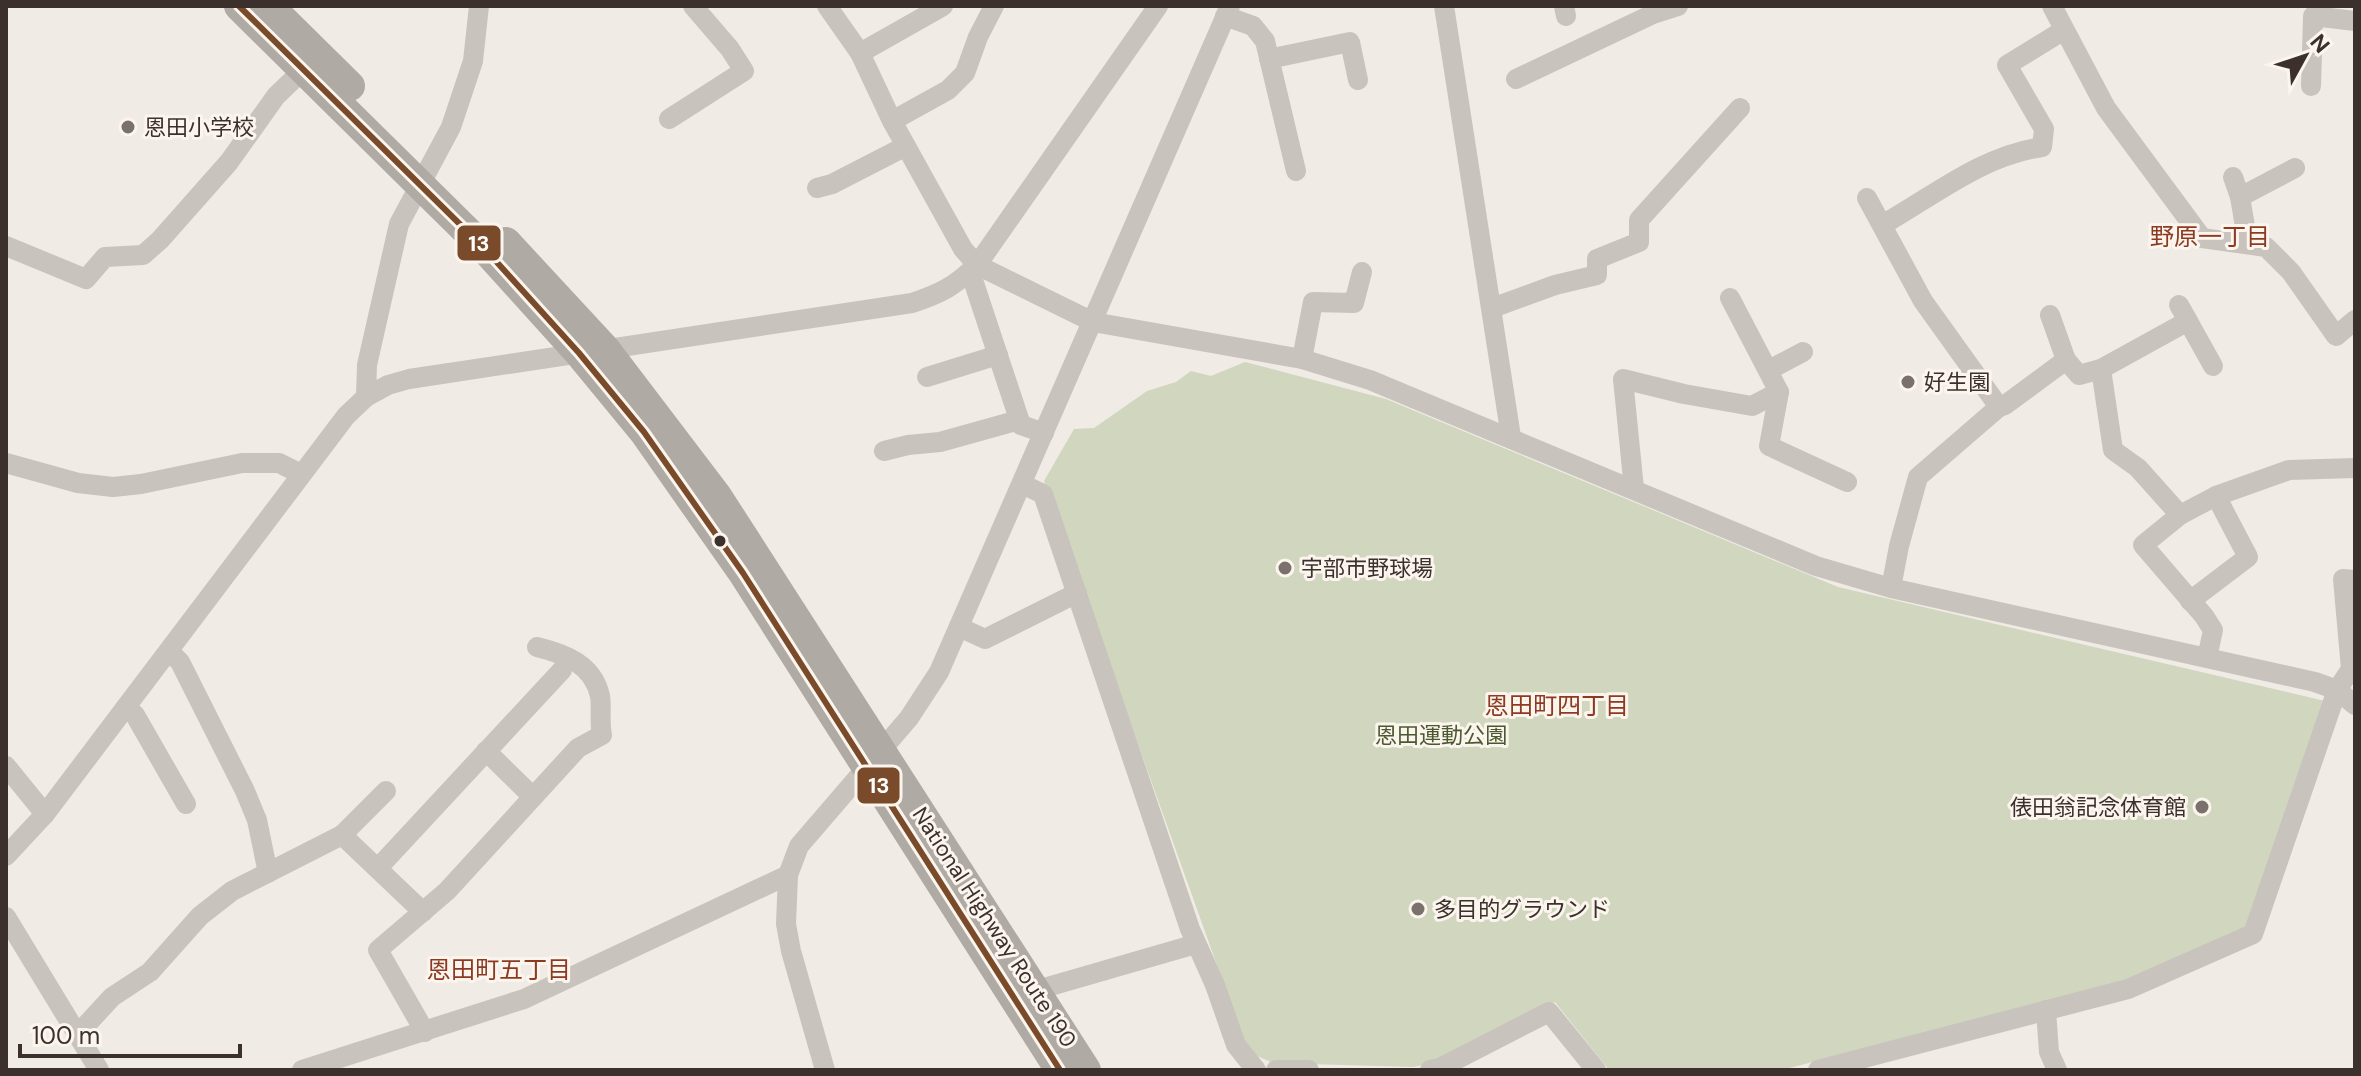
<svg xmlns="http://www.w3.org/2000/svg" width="2361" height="1076" font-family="'DM Sans','Noto Sans JP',sans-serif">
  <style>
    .green { fill: #d1d6bf }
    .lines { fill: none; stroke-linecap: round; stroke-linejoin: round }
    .minor { stroke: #c9c3be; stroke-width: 20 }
    .highway { stroke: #afaaa4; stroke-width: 30 }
    .bus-1-casing { stroke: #fbf5ee; stroke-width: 12 }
    .bus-1 { stroke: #7a4b2a; stroke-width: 6 }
    .poi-dot { fill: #7a716c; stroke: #fbf5ee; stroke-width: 3 }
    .bus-dot { fill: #3b302b; stroke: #fbf5ee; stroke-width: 3 }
    .labels { text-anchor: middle; stroke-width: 6; stroke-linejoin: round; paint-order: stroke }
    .poi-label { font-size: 22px; fill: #3b302b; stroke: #fbf5ee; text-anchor: start }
    .park-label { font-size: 22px; fill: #4a5a2e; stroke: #fbf5ee }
    .street-label { font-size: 22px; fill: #3b302b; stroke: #fbf5ee }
    .neighbourhood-label { font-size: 24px; fill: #8c3b22; stroke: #fbf5ee }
    .line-badge { stroke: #fbf5ee; stroke-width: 3 }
    .badge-label { font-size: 22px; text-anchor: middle; font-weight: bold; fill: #fff }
  </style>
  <rect width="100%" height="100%" fill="#f0ebe5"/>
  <polygon class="green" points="1245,362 1386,399 1838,587 2325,701 2248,929 2135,977 2044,1004 1781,1070 1609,1070 1555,1002 1439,1062 1413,1067 1273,1063 1248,1052 1044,481 1074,429 1094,428 1147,391 1176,382 1191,371 1211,376"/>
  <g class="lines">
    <g class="minor">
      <polyline points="827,6 860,53 892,121 963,249 977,265 1093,322 1302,359 1370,380 1816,566 1891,588 2315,682 2337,690 2355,705"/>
      <polyline points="1444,6 1511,437"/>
      <polyline points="1564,6 1566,16"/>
      <polyline points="2052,6 2106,108 2202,238 2266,247 2291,272 2336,336 2355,320"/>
      <polyline points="1225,16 1253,26 1265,41 1296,171"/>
      <polyline points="860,53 943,6"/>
      <polyline points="1269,59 1350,42 1358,80"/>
      <polyline points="1516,79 1653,14 1678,6"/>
      <polyline points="2311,86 2313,16 2355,21"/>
      <polyline points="669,119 744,71 730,49 693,6"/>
      <polyline points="892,121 948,90 965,73 978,37 994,6"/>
      <polyline points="2233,177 2240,197 2248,244"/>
      <polyline points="817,188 832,184 906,146"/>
      <polyline points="2240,197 2295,168"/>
      <polyline points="1867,198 1923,301 1999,407"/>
      <path d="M1889,221C1937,193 1985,155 2042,147L2044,129L2007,65L2064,30"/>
      <polyline points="6,246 86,279 105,257 143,255 160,240 229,162 276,96 303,70"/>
      <polyline points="970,271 1021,425 1044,433"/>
      <polyline points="2179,305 2213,366"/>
      <polyline points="1492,308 1555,285 1597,275 1597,259 1639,242 1639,220 1740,108"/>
      <polyline points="2050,315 2066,360 2079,375 2101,369 2113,450 2138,468 2180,515"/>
      <polyline points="1302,359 1313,302 1354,303 1362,272"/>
      <polyline points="2101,369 2188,321"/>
      <polyline points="1769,370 1803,352"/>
      <polyline points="927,377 998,355"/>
      <polyline points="1779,392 1769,446 1847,482"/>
      <polyline points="366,397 367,365 399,224 451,127 473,61 479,6"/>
      <polyline points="884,451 908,445 940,442 1019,420"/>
      <polyline points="6,463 78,483 113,487 141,484 242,463 279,463 301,474"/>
      <polyline points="1022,484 1043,494 1190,929 1215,985 1236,1045 1256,1070"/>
      <polyline points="1634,489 1623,379 1684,394 1752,406 1779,392 1730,298"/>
      <polyline points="1891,588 1899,546 1918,477 1999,407 2005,405 2066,360"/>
      <polyline points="2190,601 2248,557 2216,496"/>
      <polyline points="959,627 985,639 1077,593"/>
      <polyline points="169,651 180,662 245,791 257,820 268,873"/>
      <polyline points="2207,658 2213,630 2204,616 2143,545 2180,515 2216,496 2289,470 2355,468"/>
      <polyline points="126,707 135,715 186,804"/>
      <polyline points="486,751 533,797"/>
      <polyline points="6,766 45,814"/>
      <polyline points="342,835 423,912"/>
      <path d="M6,856L45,814L346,416L366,397L388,385L409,379L912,303C942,293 953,287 977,265L1158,6"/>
      <polyline points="378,868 562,670"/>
      <polyline points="6,917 99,1070"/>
      <polyline points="1023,994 1196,944"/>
      <polyline points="2046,1010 2049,1052 2057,1070"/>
      <path d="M425,1032L378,950L447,891L578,748L602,735C599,722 602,708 600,696C593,664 565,654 537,647"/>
      <polyline points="77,1035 112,997 150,972 200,916 232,891 342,835 386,791"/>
      <polyline points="302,1070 524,999 788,875"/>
      <polyline points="825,1070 791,951 786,924 788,875 799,846 909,718 939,672 1230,6"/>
      <polyline points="1276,1070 1309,1070"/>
      <polyline points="1430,1070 1440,1068 1549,1012 1596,1070"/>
      <polyline points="1818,1070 2128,989 2253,934 2337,690 2351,669 2343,579 2355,580"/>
    </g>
    <g class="highway">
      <polyline points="239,6 485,249 579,353 644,432 743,573 1060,1070"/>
      <polyline points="269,6 350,86"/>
      <polyline points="506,242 606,350 717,496 1086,1070"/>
    </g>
    <defs>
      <polyline id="bus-1" points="239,6 485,249 579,353 644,432 743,573 1060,1070"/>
    </defs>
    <use href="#bus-1" class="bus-1-casing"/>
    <use href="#bus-1" class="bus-1"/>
  </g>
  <g class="poi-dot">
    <circle cx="128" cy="127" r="8"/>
    <circle cx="1908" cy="382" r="8"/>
    <circle cx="1285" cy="568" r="8"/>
    <circle cx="2202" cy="807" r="8"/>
    <circle cx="1418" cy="909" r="8"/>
  </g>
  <circle class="bus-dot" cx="720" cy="541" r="7"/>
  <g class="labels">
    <g class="poi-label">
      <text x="144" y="135">恩田小学校</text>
      <text x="1924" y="390">好生園</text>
      <text x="1301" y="576">宇部市野球場</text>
      <text x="2186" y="815" text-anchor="end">俵田翁記念体育館</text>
      <text x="1434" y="917">多目的グラウンド</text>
    </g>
    <g class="park-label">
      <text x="1441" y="743">恩田運動公園</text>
    </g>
    <g class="street-label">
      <text transform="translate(995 927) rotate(57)" y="8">National Highway Route 190</text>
    </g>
    <g class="neighbourhood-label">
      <text x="2210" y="245">野原一丁目</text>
      <text x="1557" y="714">恩田町四丁目</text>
      <text x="499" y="978">恩田町五丁目</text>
    </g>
  </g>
  <g class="line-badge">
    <rect x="456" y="224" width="46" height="38" rx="8" fill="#7a4b2a"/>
    <rect x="856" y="766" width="45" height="39" rx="8" fill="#7a4b2a"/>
  </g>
  <g class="badge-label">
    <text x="479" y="251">13</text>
    <text x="879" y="793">13</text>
  </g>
  <rect width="2361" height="1076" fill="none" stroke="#3b302b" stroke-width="16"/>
  <g transform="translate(2305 56) rotate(50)" stroke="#fbf5ee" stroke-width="6" paint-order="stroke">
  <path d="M0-6L14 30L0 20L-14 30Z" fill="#3b302b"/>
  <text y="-12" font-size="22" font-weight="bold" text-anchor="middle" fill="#3b302b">N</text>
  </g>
  <path d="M20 1044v12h220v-12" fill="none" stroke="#3b302b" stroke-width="4"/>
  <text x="32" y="1044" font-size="24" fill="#3b302b" stroke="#fbf5ee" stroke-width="6" paint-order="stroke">100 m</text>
</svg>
